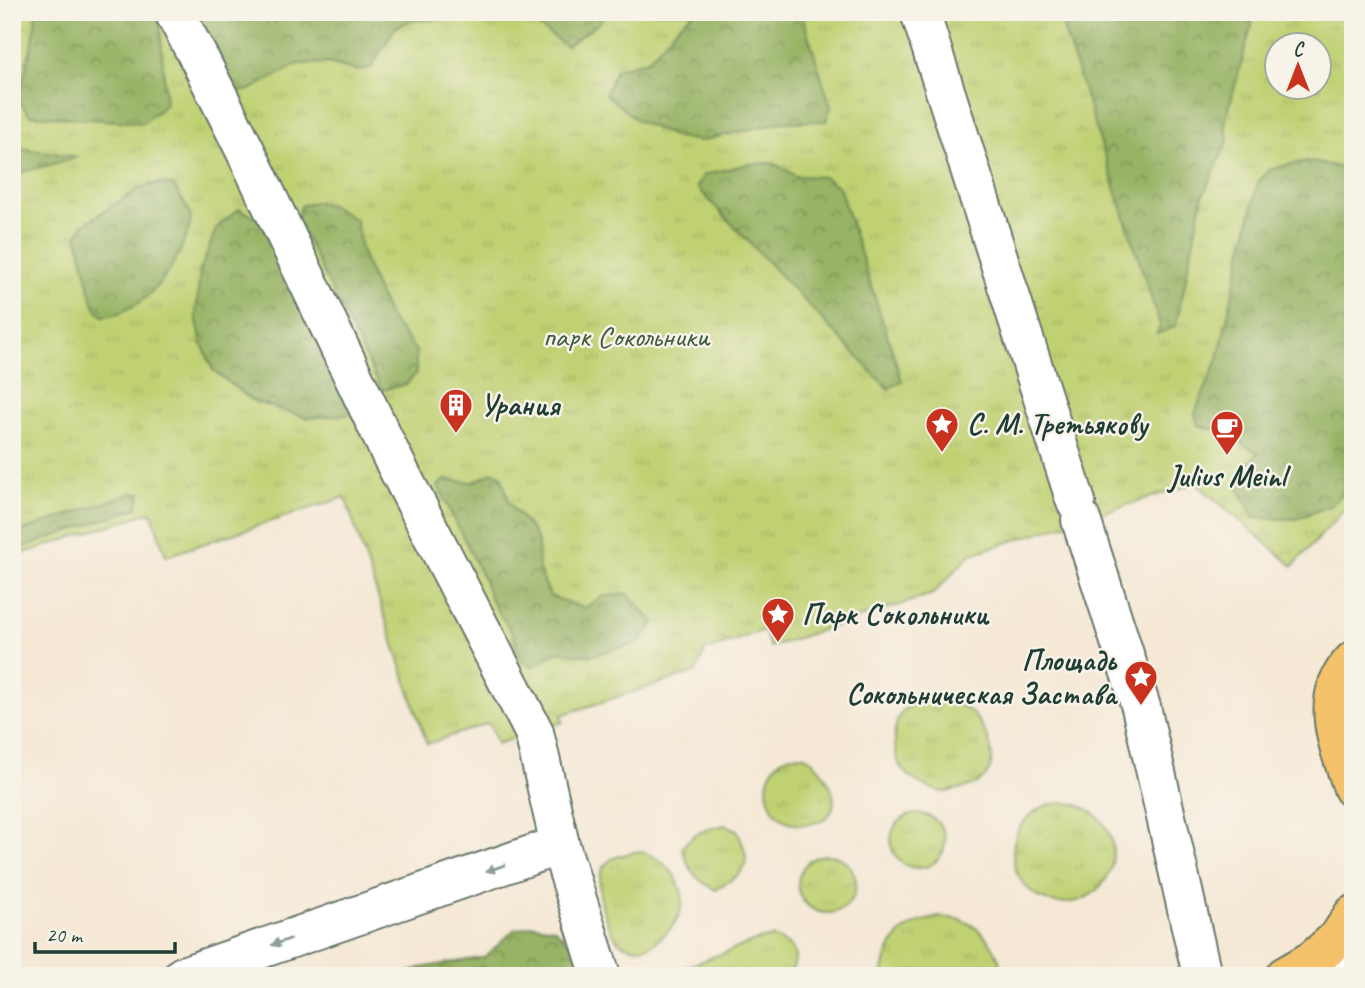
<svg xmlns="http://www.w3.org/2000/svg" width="1365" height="988" font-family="Caveat,sans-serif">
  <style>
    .grass { fill: url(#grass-tufts); stroke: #708754; stroke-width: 2; fill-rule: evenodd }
    .forest { fill: url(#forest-crowns); stroke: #5c784c; stroke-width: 2 }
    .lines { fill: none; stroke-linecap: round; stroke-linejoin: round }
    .minor-casing { stroke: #6a796c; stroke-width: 42 }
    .major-casing { stroke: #6a796c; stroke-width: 42 }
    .minor { stroke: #fff; stroke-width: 38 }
    .major { stroke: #f3c26a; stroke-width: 38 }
    .oneway { fill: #8f9e9a }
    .labels { text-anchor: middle; stroke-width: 5; stroke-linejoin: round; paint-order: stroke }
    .park-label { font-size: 30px; fill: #3f5b41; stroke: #f7f3e8 }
    .poi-label { font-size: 30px; font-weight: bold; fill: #1f3d34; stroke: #f7f3e8; text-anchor: start }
  </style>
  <defs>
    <pattern id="grass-tufts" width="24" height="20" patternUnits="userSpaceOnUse" patternTransform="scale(1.75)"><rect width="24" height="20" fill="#c0d173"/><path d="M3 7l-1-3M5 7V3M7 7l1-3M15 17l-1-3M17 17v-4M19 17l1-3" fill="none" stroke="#a5b464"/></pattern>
    <pattern id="forest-crowns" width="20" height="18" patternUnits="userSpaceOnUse" patternTransform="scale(1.75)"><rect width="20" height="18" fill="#98b365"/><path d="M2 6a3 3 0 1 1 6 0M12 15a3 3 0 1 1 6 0" fill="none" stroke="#7b9354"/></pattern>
  </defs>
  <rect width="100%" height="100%" fill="#f7f3e8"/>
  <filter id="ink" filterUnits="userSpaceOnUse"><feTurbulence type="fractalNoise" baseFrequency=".0143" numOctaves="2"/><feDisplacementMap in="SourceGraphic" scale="14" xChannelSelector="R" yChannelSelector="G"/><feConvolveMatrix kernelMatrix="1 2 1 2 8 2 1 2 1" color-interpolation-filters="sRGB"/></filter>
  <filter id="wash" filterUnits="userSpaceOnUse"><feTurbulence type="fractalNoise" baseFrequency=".00686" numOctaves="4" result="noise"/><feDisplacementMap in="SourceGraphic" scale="28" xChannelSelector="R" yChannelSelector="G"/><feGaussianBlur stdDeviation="1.57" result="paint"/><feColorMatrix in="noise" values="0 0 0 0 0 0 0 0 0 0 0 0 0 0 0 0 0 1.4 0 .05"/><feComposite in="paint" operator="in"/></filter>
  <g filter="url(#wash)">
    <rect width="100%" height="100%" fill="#f5e8d5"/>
    <g class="grass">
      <path d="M12,12H1353V500L1293,566L1196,483L971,554L933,594L770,647L764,630L705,651L696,672L561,715L563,722L497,744L489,723L427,744L345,497L166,556L151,512L12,557ZM1278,46H1320V88H1278Z"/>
      <path d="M935,698C945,700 957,702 965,708C983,719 1000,755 987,774C981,784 965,789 954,790C950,791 947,792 943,792C932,791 908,778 902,769C897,762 895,751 895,743C892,715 907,700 935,698Z"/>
      <path d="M791,755C797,755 802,754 807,757C821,766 841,795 831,812C827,819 821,821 813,823C768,836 748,770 791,755Z"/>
      <circle cx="1063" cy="853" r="50"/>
      <circle cx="918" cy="841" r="27"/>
      <path d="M726,825L737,830C753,867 748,870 716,890C694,879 690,871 682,848C694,831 706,829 726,825Z"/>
      <path d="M640,851C677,862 699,903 666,933C658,941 651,947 639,948C631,948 619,944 615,937C604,921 590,876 609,861C614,856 632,853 640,851Z"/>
      <circle cx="827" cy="884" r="29"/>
      <path d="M939,917C946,918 955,918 961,920C983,928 1002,952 1001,976H882C886,952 894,933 917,923C924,920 932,919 939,917Z"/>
      <path d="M772,937C795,945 801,954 789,976H662L755,941Z"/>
    </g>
    <g class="forest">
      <polygon points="36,12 153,12 160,24 166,104 143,123 30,115 18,100 34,35"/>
      <polygon points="190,12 465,12 465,14 454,19 408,21 395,28 371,68 358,71 328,63 298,64 250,90 232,93"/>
      <polygon points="519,12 606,12 599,23 566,46"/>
      <polygon points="695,12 801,12 831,107 826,121 782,122 700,141 676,137 638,121 605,94 616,69 648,60 679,25"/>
      <polygon points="1058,12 1255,12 1225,123 1228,141 1203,195 1176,326 1157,334 1160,325"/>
      <polygon points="14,147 78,157 12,175 12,148"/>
      <polygon points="1307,161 1343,168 1353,163 1353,482 1332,505 1296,519 1254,518 1239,489 1244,468 1258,453 1243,444 1232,428 1210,429 1198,425 1195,413 1218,359 1258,182 1270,169"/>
      <polygon points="773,163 796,176 824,177 839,187 902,381 888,389 697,187 703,175 749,164"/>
      <path d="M162,183L174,186C178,194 188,207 190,214C193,223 187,233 184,241C171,275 143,313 103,316L95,308L92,298L77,235L83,225L140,188L151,184Z"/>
      <polygon points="317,202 330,205 356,220 361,250 375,286 390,318 416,351 416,373 406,384 382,390 296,218 302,205"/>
      <polygon points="239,209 262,220 354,414 308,418 253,401 213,370 202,344 196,316 200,271 217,227"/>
      <polygon points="493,472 501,475 510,504 531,529 538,542 539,570 550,596 584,608 604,596 628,594 654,623 638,643 589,656 559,651 532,667 519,659 514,636 491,600 484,580 438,486 445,480 474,482"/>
      <polygon points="133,493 141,493 137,508 12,551 12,534"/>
      <polygon points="534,925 554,928 575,948 583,976 401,976 420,968 485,957 514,930"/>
    </g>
  </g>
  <g filter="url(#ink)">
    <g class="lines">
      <defs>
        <g id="minor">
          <polyline points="174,12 201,62 245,150 392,457 534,732 560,845 601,976"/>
          <polyline points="920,12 1076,502"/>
          <polyline points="1081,520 1141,707 1200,966"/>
          <polyline points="183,976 560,845"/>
          <polyline points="1291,976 1353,970"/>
        </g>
        <g id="major">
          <path d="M1353,661C1317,699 1339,746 1353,788"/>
          <polyline points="1285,976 1313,960 1339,937 1353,915"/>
        </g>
      </defs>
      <use href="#minor" class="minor-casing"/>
      <use href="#major" class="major-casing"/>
      <use href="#minor" class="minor"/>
      <use href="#major" class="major"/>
    </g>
    <defs><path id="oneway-solid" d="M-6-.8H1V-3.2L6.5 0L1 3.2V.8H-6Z" transform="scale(1.75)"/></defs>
    <g class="oneway">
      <use href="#oneway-solid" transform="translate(496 868) rotate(161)"/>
      <use href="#oneway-solid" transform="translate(281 942) rotate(161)"/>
    </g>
  </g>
  <defs>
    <symbol id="building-pin" viewBox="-11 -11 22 30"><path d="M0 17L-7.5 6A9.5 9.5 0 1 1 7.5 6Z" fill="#c8321e" stroke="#f7f3e8"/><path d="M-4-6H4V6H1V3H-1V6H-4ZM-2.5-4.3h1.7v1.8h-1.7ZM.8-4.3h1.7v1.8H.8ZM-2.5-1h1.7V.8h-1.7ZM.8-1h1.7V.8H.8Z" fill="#fff"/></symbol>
    <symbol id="sight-pin" viewBox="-11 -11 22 30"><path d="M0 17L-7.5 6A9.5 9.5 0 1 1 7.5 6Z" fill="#c8321e" stroke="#f7f3e8"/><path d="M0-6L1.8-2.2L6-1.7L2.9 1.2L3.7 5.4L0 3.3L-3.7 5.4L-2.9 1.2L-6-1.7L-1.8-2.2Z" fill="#fff"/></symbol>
    <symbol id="cafe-pin" viewBox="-11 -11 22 30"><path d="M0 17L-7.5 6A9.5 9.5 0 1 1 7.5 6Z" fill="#c8321e" stroke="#f7f3e8"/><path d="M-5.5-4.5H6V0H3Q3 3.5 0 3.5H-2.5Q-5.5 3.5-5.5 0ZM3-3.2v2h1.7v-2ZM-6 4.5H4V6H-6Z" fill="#fff"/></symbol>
  </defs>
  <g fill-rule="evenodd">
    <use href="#building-pin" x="437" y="386" width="38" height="52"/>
    <use href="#sight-pin" x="923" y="405" width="38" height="52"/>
    <use href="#cafe-pin" x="1208" y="408" width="38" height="52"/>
    <use href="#sight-pin" x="759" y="595" width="38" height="52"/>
    <use href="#sight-pin" x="1122" y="658" width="38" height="52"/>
  </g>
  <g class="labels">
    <g class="park-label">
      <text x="626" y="346">парк Сокольники</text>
    </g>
    <g class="poi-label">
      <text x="480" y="415">Урания</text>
      <text x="967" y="434">С. М. Третьякову</text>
      <text x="1227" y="486" text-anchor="middle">Julius Meinl</text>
      <text x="802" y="624">Парк Сокольники</text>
      <text x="1116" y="670" text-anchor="end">Площадь<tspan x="1116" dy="34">Сокольническая Застава</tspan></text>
    </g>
  </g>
  <rect width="1365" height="988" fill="none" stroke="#f7f3e8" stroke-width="42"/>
  <g transform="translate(1298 66)"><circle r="33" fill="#f7f3e8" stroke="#a1aaa0" stroke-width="2"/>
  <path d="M0-5L12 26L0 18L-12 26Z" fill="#c8321e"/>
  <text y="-10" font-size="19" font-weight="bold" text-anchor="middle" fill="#1f3d34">С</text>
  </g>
  <path d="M35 942v10h140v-10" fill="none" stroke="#1f3d34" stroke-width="3.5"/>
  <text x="46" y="942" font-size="21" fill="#1f3d34" stroke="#f7f3e8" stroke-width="5" paint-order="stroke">20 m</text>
</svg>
